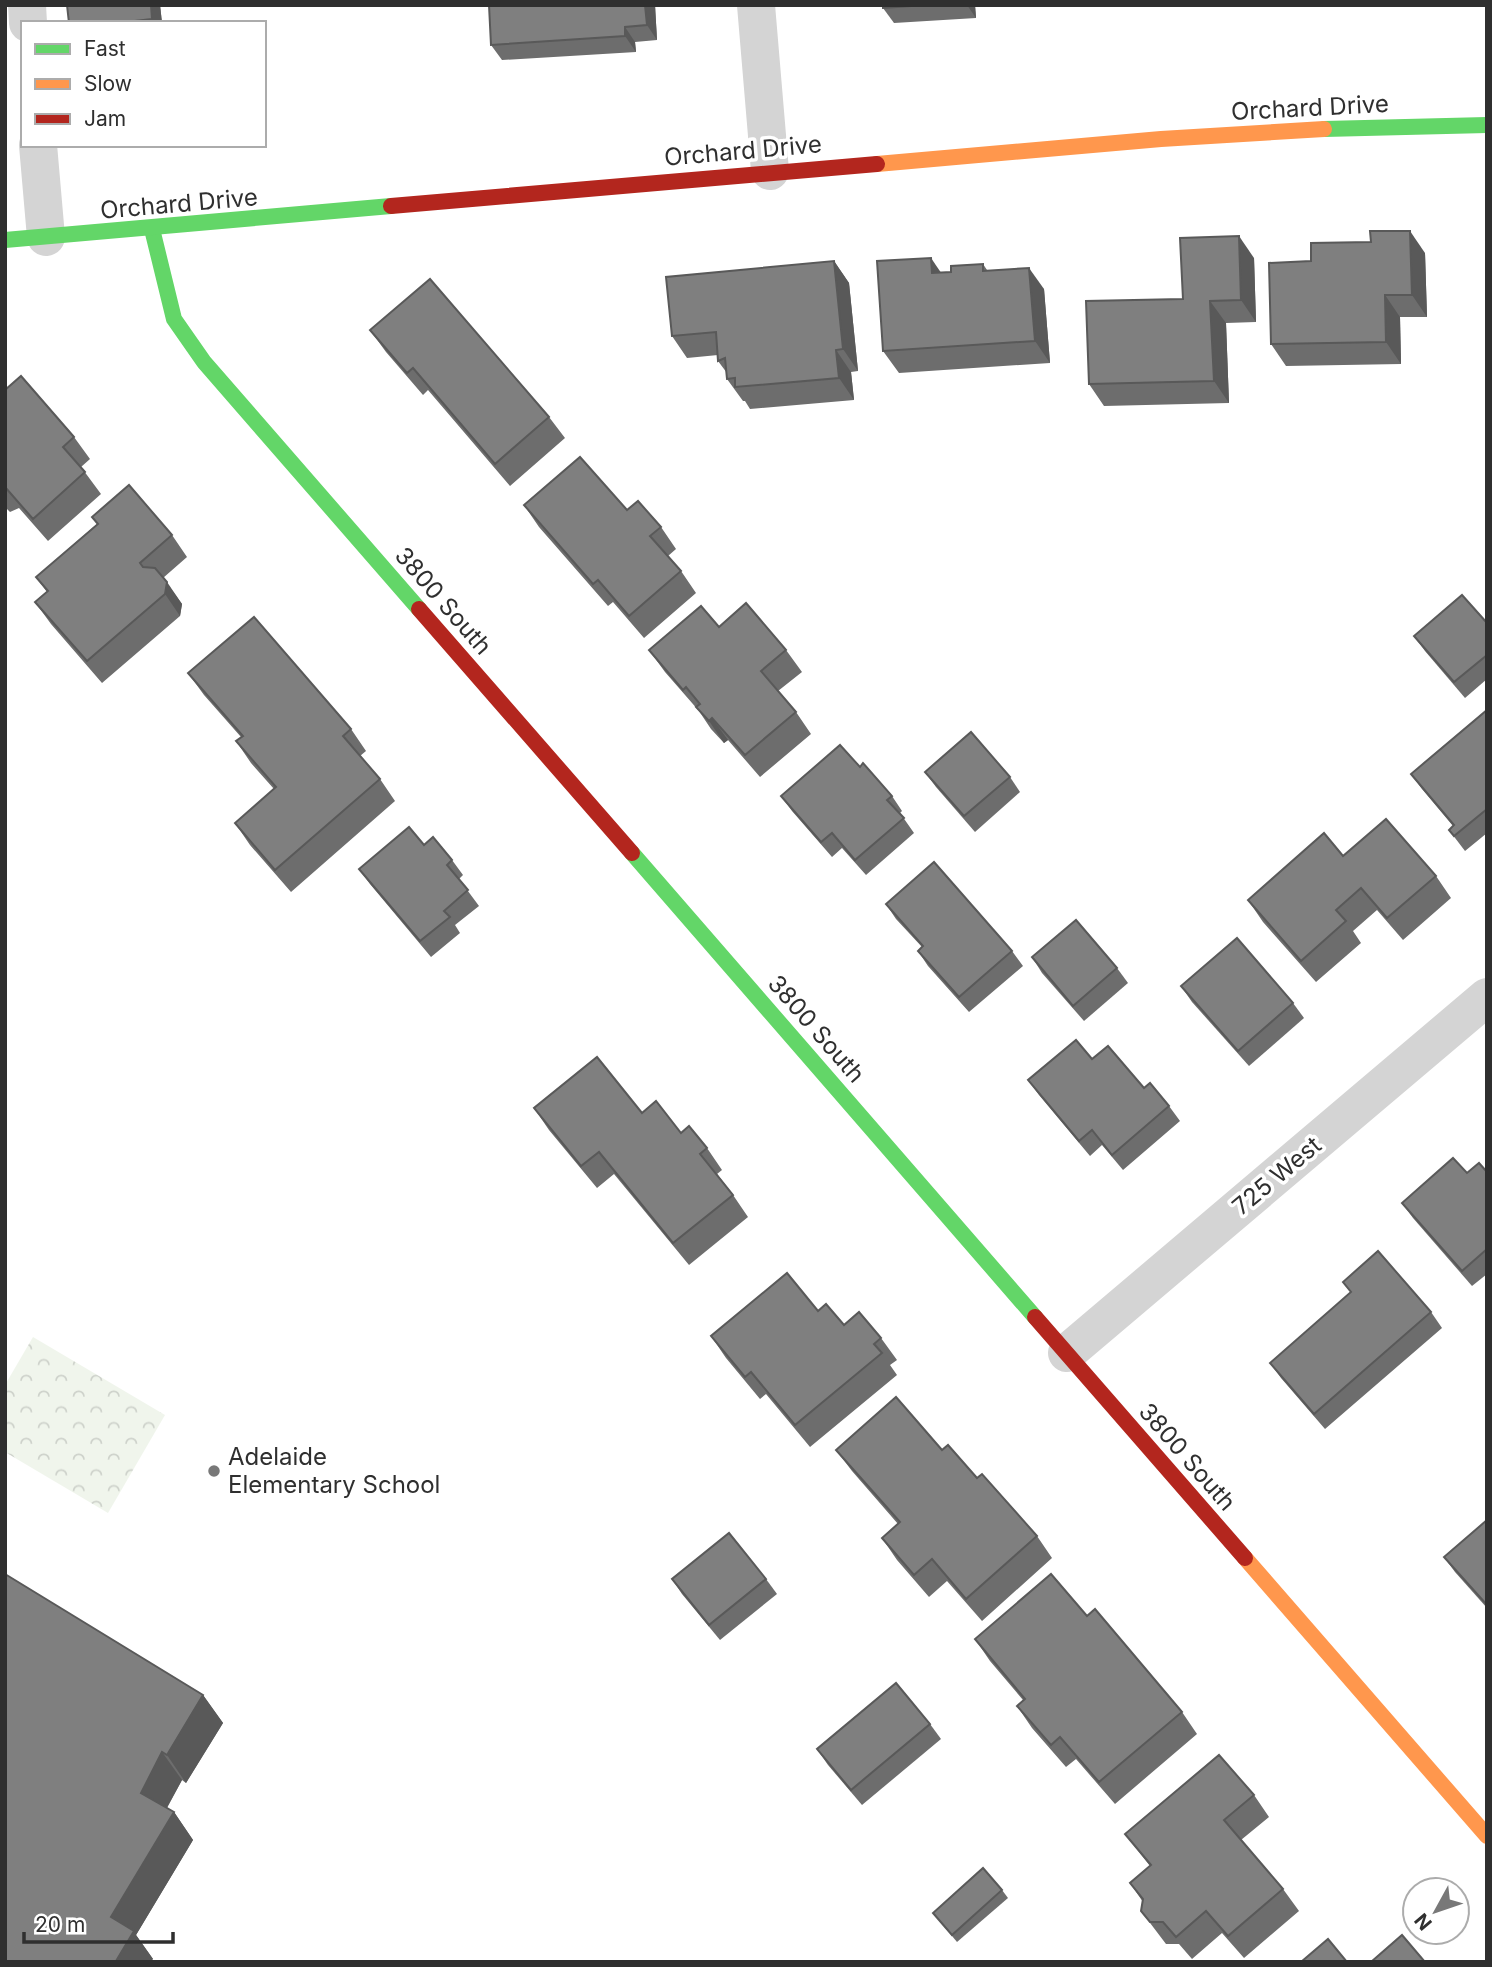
<svg xmlns="http://www.w3.org/2000/svg" width="1492" height="1967" font-family="Inter,sans-serif">
  <style>
    .park { fill: url(#park-crowns) }
    .lines { fill: none; stroke-linecap: round; stroke-linejoin: round }
    .street { stroke: #d4d4d4; stroke-width: 38 }
    .fast { stroke: #63d668; stroke-width: 16 }
    .slow { stroke: #ff974d; stroke-width: 16 }
    .jam { stroke: #b3261e; stroke-width: 16 }
    .wall { fill: #6d6d6d }
    .shaded-wall { fill: #595959 }
    .building { fill: #7f7f7f; stroke: #595959; stroke-width: 2 }
    .poi-dot { fill: #787878; stroke: #fff; stroke-width: 2.5 }
    .labels { text-anchor: middle; stroke-width: 7; stroke-linejoin: round; paint-order: stroke }
    .street-label { font-size: 24px; fill: #2f2f2f; stroke: #fff }
    .poi-label { font-size: 24px; fill: #2f2f2f; stroke: #fff; text-anchor: start }
  </style>
  <defs>
    <pattern id="park-crowns" width="20" height="18" patternUnits="userSpaceOnUse" patternTransform="scale(1.75)"><rect width="20" height="18" fill="#f0f5ec"/><path d="M2 6a3 3 0 1 1 6 0M12 15a3 3 0 1 1 6 0" fill="none" stroke="#ced2cb"/></pattern>
  </defs>
  <rect width="100%" height="100%" fill="#fff"/>
  <polygon class="park" points="33,1337 165,1415 108,1513 5,1452 5,1385"/>
  <g class="lines">
    <g class="street">
      <polyline points="27,5 28,23"/>
      <polyline points="756,5 770,171"/>
      <polyline points="38,145 46,237"/>
      <polyline points="1067,1353 1487,997"/>
    </g>
    <g class="fast">
      <polyline points="1324,129 1487,125"/>
      <polyline points="152,229 174,319 204,362 419,609"/>
      <polyline points="5,240 391,206"/>
      <polyline points="632,853 1035,1317"/>
    </g>
    <g class="slow">
      <polyline points="877,164 1161,139 1324,129"/>
      <polyline points="1245,1558 1487,1836"/>
    </g>
    <g class="jam">
      <polyline points="391,206 877,164"/>
      <polyline points="419,609 632,853"/>
      <polyline points="1035,1317 1245,1558"/>
    </g>
  </g>
  <g class="wall">
    <polygon points="160,5 162,23 69,23"/>
    <polygon points="655,5 657,40 635,42 636,52 502,60 491,45"/>
    <polygon points="883,5 975,5 976,18 894,23 883,8"/>
    <polygon points="1425,253 1427,317 1400,317 1401,364 1286,366 1271,344 1311,261"/>
    <polygon points="1254,258 1256,322 1226,323 1229,403 1104,406 1089,384 1183,299"/>
    <polygon points="834,261 849,283 858,371 851,372 854,400 750,409 745,401 743,401 727,379 727,373 718,361 718,355 687,358 672,336"/>
    <polygon points="983,264 987,270 1044,289 1050,363 899,373 883,351 941,273 951,272"/>
    <polygon points="370,330 549,417 565,438 510,486 428,390 423,395 386,352"/>
    <polygon points="5,390 74,437 90,459 81,467 101,494 48,541 19,508 10,512 5,507"/>
    <polygon points="524,505 627,510 661,527 676,549 668,556 681,571 696,593 644,638 613,602 608,606 539,527"/>
    <polygon points="92,517 172,535 187,557 163,578 182,604 180,616 102,683 51,624 35,602 47,592 36,577 97,524"/>
    <polygon points="1487,623 1487,679 1465,698 1425,651 1414,636"/>
    <polygon points="719,627 786,650 802,672 778,691 796,712 811,734 760,777 728,740 724,743 711,729 699,711 665,672 649,650"/>
    <polygon points="188,673 351,729 366,751 360,756 380,779 395,801 291,892 250,845 235,823 274,789 251,763 236,741 241,737 204,695"/>
    <polygon points="1487,710 1487,833 1465,851 1449,830 1453,826 1422,789 1411,774"/>
    <polygon points="860,767 892,796 902,811 900,813 914,833 866,875 842,848 832,857 792,811 781,796"/>
    <polygon points="925,772 1010,777 1020,792 975,832 936,787"/>
    <polygon points="424,845 452,860 463,875 459,879 479,906 455,925 460,933 431,957 370,884 359,869"/>
    <polygon points="1343,856 1436,876 1451,898 1403,940 1377,910 1353,931 1361,943 1316,982 1263,922 1248,900"/>
    <polygon points="886,904 1012,951 1023,966 969,1012 928,966 918,951 922,947 896,919"/>
    <polygon points="1032,957 1117,968 1128,983 1084,1021 1042,973"/>
    <polygon points="1181,986 1293,1003 1304,1018 1249,1066 1192,1002"/>
    <polygon points="1092,1059 1144,1088 1169,1106 1180,1121 1123,1170 1102,1145 1090,1156 1039,1095 1028,1080"/>
    <polygon points="534,1108 642,1113 681,1133 707,1148 722,1170 717,1174 733,1195 748,1217 689,1265 614,1174 597,1188 549,1130"/>
    <polygon points="1487,1172 1487,1274 1472,1286 1413,1218 1402,1203 1467,1173"/>
    <polygon points="1343,1282 1431,1312 1442,1328 1325,1429 1281,1378 1270,1363 1351,1293"/>
    <polygon points="818,1311 844,1325 881,1338 897,1360 890,1365 897,1375 810,1447 766,1394 760,1399 726,1358 711,1336"/>
    <polygon points="836,1450 942,1450 977,1478 1037,1536 1052,1558 982,1621 947,1581 929,1597 897,1560 882,1538 898,1524 852,1471"/>
    <polygon points="1487,1520 1487,1608 1455,1572 1444,1557"/>
    <polygon points="672,1579 766,1579 777,1594 720,1640 682,1594"/>
    <polygon points="975,1639 1182,1712 1197,1734 1115,1804 1076,1759 1066,1767 1032,1728 1017,1706 1023,1700 990,1661"/>
    <polygon points="203,1695 223,1723 186,1783 182,1780 167,1808 174,1812 193,1840 136,1935 153,1959 5,1962"/>
    <polygon points="930,1724 941,1739 862,1805 828,1765 817,1749"/>
    <polygon points="1254,1795 1269,1817 1241,1840 1283,1889 1299,1911 1244,1958 1222,1933 1192,1959 1179,1944 1166,1944 1141,1911 1143,1902 1130,1883 1150,1866 1125,1834"/>
    <polygon points="1002,1890 1008,1898 957,1942 933,1913"/>
  </g>
  <g class="shaded-wall">
    <polygon points="151,5 160,5 162,23 155,23 152,19"/>
    <polygon points="645,5 655,5 657,40 647,25"/>
    <polygon points="967,5 975,5 976,18"/>
    <polygon points="625,27 635,42 636,52 625,36"/>
    <polygon points="1410,231 1425,253 1427,317 1412,295"/>
    <polygon points="1239,236 1254,258 1256,322 1241,300"/>
    <polygon points="931,258 946,280 932,273"/>
    <polygon points="834,261 849,283 858,371 843,349"/>
    <polygon points="1029,268 1044,289 1050,363 1035,341"/>
    <polygon points="1385,295 1400,317 1401,364 1386,342"/>
    <polygon points="1210,301 1226,323 1229,403 1214,381"/>
    <polygon points="836,350 851,372 854,400 839,378"/>
    <polygon points="167,582 182,604 180,616 165,594"/>
    <polygon points="712,718 728,740 724,743 709,721"/>
    <polygon points="203,1695 223,1723 186,1783 167,1755"/>
    <polygon points="162,1752 182,1780 160,1820 141,1793"/>
    <polygon points="174,1812 193,1840 136,1935 153,1959 151,1962 116,1962 111,1917"/>
  </g>
  <g class="building">
    <polygon points="67,5 151,5 152,19 117,23 69,23"/>
    <polygon points="489,5 645,5 647,25 625,27 625,36 491,45"/>
    <polygon points="883,5 926,5 883,8"/>
    <polygon points="1370,231 1410,231 1412,295 1385,295 1386,342 1271,344 1269,263 1311,261 1311,243 1371,242"/>
    <polygon points="1239,236 1241,300 1210,301 1214,381 1089,384 1086,301 1183,299 1180,238"/>
    <polygon points="931,258 932,273 951,272 951,266 983,264 983,271 1029,268 1035,341 883,351 877,261"/>
    <polygon points="834,261 843,349 836,350 839,378 735,387 735,378 727,379 725,358 718,361 716,332 672,336 666,277"/>
    <polygon points="430,279 549,417 495,464 413,368 407,373 370,330"/>
    <polygon points="21,376 74,437 63,447 85,472 33,519 5,487 5,390"/>
    <polygon points="580,457 627,510 638,501 661,527 650,536 681,571 629,616 598,580 593,584 524,505"/>
    <polygon points="129,485 172,535 140,563 143,567 155,568 167,582 165,594 87,661 35,602 48,591 36,577 98,524 92,517"/>
    <polygon points="1462,595 1487,623 1487,655 1454,682 1414,636"/>
    <polygon points="746,603 786,650 761,671 796,712 745,755 712,718 709,721 696,707 700,704 686,687 683,690 649,650 701,606 719,627"/>
    <polygon points="254,617 351,729 343,736 380,779 275,870 235,823 276,787 236,741 243,736 188,673"/>
    <polygon points="1487,710 1487,809 1454,836 1449,830 1454,825 1411,774"/>
    <polygon points="971,732 1010,777 964,816 925,772"/>
    <polygon points="840,745 860,767 863,763 892,796 887,800 904,818 855,860 832,833 821,842 781,796"/>
    <polygon points="1386,819 1436,876 1387,918 1361,888 1336,910 1346,921 1301,961 1248,900 1324,833 1343,856"/>
    <polygon points="409,827 424,845 433,837 452,860 447,865 468,890 444,911 450,917 420,941 359,869"/>
    <polygon points="934,862 1012,951 959,997 918,951 923,946 886,904"/>
    <polygon points="1076,920 1117,968 1073,1006 1032,957"/>
    <polygon points="1237,938 1293,1003 1238,1051 1181,986"/>
    <polygon points="1076,1040 1092,1059 1108,1046 1144,1088 1150,1083 1169,1106 1112,1155 1092,1130 1079,1141 1028,1080"/>
    <polygon points="597,1057 642,1113 656,1101 681,1133 689,1126 707,1148 700,1154 733,1195 673,1243 599,1152 581,1166 534,1108"/>
    <polygon points="1453,1158 1467,1173 1479,1163 1487,1172 1487,1249 1462,1271 1402,1203"/>
    <polygon points="1378,1251 1431,1312 1314,1414 1270,1363 1351,1292 1343,1282"/>
    <polygon points="787,1273 818,1311 826,1304 844,1325 859,1312 881,1338 874,1344 882,1353 795,1425 751,1372 745,1377 711,1336"/>
    <polygon points="896,1397 942,1450 948,1445 977,1478 982,1474 1037,1536 966,1599 932,1559 914,1575 882,1538 900,1522 836,1450"/>
    <polygon points="1487,1520 1487,1605 1444,1557"/>
    <polygon points="729,1533 766,1579 709,1625 672,1579"/>
    <polygon points="5,1574 203,1695 167,1755 162,1752 141,1793 174,1812 111,1917 134,1931 116,1961 117,1962 5,1962"/>
    <polygon points="1051,1574 1087,1616 1095,1609 1182,1712 1099,1782 1060,1737 1051,1745 1017,1706 1025,1699 975,1639"/>
    <polygon points="896,1683 930,1724 851,1790 817,1749"/>
    <polygon points="1219,1755 1254,1795 1224,1820 1283,1889 1228,1936 1206,1911 1176,1937 1163,1922 1150,1922 1141,1911 1143,1899 1130,1883 1151,1865 1125,1834"/>
    <polygon points="983,1868 1002,1890 952,1935 933,1913"/>
    <polygon points="1402,1935 1425,1962 1371,1962"/>
    <polygon points="1328,1939 1347,1962 1301,1962"/>
  </g>
  <circle class="poi-dot" cx="214" cy="1471" r="7"/>
  <g class="labels">
    <g class="street-label">
      <text transform="translate(1310 108) rotate(-3)" y="8">Orchard Drive</text>
      <text transform="translate(743 151) rotate(-5)" y="8">Orchard Drive</text>
      <text transform="translate(179 204) rotate(-5)" y="8">Orchard Drive</text>
      <text transform="translate(443 601) rotate(49)" y="8">3800 South</text>
      <text transform="translate(816 1029) rotate(49)" y="8">3800 South</text>
      <text transform="translate(1277 1176) rotate(-40)" y="8">725 West</text>
      <text transform="translate(1187 1457) rotate(49)" y="8">3800 South</text>
    </g>
    <g class="poi-label">
      <text x="228" y="1465">Adelaide<tspan x="228" dy="28">Elementary School</tspan></text>
    </g>
  </g>
  <rect width="1492" height="1967" fill="none" stroke="#2f2f2f" stroke-width="14"/>
  <rect x="21" y="21" width="245" height="126" fill="#ffffff" stroke="#acacac" stroke-width="2"/>
  <rect x="35" y="44" width="35" height="10" fill="#63d668" stroke="#acacac" stroke-width="2"/>
  <text x="84" y="56" font-size="21" fill="#2f2f2f">Fast</text>
  <rect x="35" y="79" width="35" height="10" fill="#ff974d" stroke="#acacac" stroke-width="2"/>
  <text x="84" y="91" font-size="21" fill="#2f2f2f">Slow</text>
  <rect x="35" y="114" width="35" height="10" fill="#b3261e" stroke="#acacac" stroke-width="2"/>
  <text x="84" y="126" font-size="21" fill="#2f2f2f">Jam</text>
  <g transform="translate(1436 1911) rotate(230)"><circle r="33" fill="#ffffff" stroke="#acacac" stroke-width="2"/>
  <path d="M0-5L12 26L0 18L-12 26Z" fill="#787878"/>
  <text y="-10" font-size="19" font-weight="bold" text-anchor="middle" fill="#2f2f2f">N</text>
  </g>
  <path d="M24 1932v10h149v-10" fill="none" stroke="#2f2f2f" stroke-width="3.5"/>
  <text x="35" y="1932" font-size="21" fill="#2f2f2f" stroke="#ffffff" stroke-width="5" paint-order="stroke">20 m</text>
</svg>
